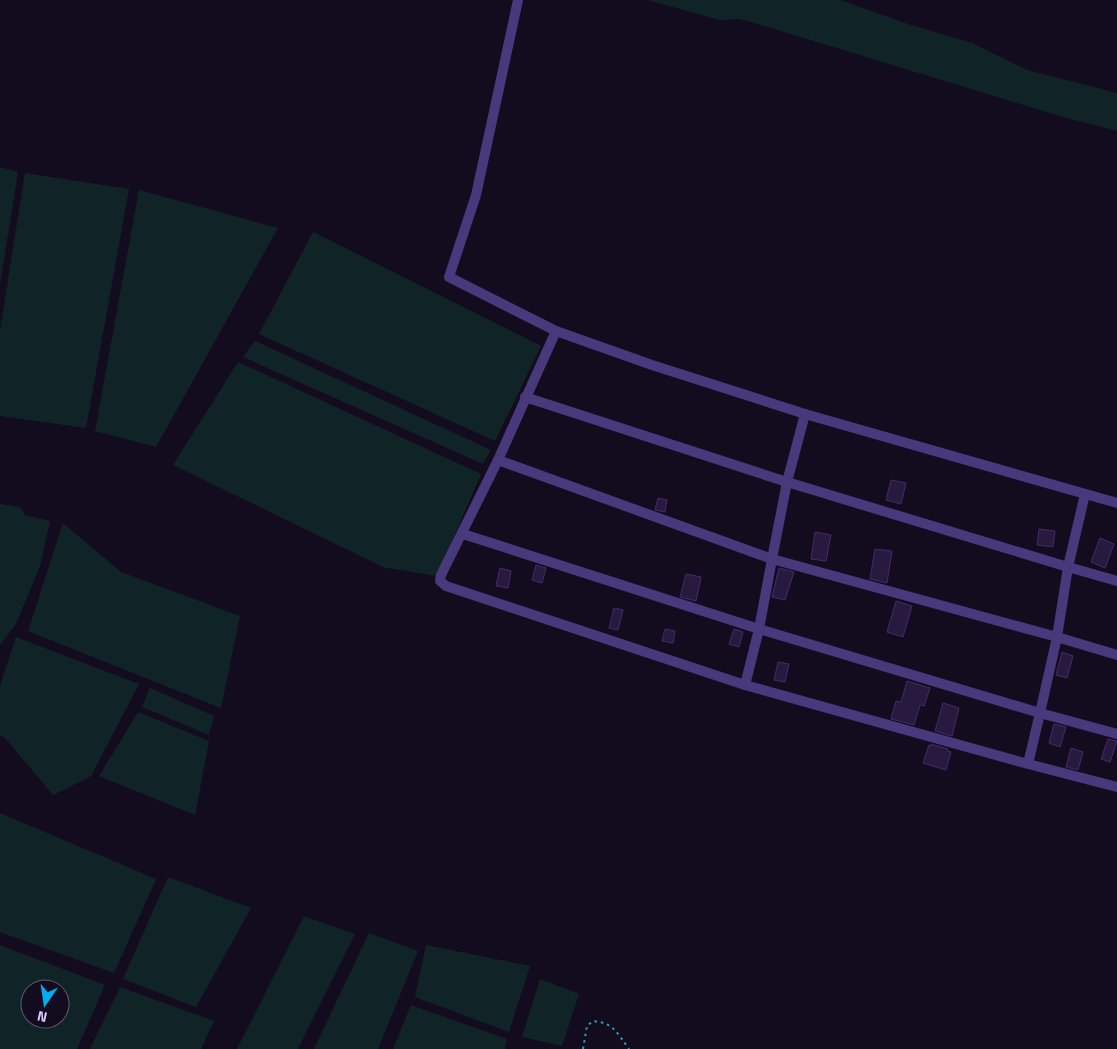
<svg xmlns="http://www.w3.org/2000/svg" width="1117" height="1049" font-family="'Titillium Web',sans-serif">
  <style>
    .green { fill: #102428; fill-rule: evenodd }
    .building { fill: #28193e; stroke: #442b6a }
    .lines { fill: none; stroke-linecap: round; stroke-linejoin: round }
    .path { stroke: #309cac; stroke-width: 2; stroke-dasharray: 2.5 4; stroke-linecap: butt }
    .street { stroke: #48387c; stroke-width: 10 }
  </style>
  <rect width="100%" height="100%" fill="#130c1e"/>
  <g class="green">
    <polygon points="648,0 840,0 908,24 972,43 1027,70 1117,93 1117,131 1063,117 748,21 738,19 719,20"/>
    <polygon points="0,167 18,172 0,284"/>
    <polygon points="25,173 129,189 86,428 0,416 0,330"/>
    <polygon points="139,190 278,228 156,447 95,431"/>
    <polygon points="313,232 541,346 495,441 259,334"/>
    <polygon points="255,341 491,450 483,464 243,357"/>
    <polygon points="238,362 481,474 437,576 383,567 173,465"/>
    <polygon points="0,504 20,507 25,515 50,521 40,566 16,624 0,645"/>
    <polygon points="63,523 121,572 240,616 221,708 28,631"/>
    <polygon points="16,637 139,684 91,776 53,795 5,738 0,736 0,686"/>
    <polygon points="150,688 214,716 209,735 142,707"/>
    <polygon points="138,712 209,741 195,815 99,776"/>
    <polygon points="0,813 156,879 114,973 0,932"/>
    <polygon points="168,877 251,908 196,1007 123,979"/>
    <polygon points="304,916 355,934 298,1049 237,1049"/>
    <polygon points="369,933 418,951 378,1049 314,1049"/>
    <path d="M0,945L105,985L77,1049H0ZM30,989H60V1019H30Z"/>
    <polygon points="426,945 530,966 509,1032 415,997"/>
    <polygon points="540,979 579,994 562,1046 522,1037"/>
    <polygon points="120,987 214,1021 201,1049 90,1049"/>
    <polygon points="411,1005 507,1039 505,1049 393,1049"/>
  </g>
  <g class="building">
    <polygon points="891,480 906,483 901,504 886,500"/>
    <polygon points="658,498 667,500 665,512 655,510"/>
    <polygon points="1039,529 1055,531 1053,547 1037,545"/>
    <polygon points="815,532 831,535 826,561 811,559"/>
    <polygon points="1100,538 1114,544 1105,568 1091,562"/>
    <polygon points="875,549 892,551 887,583 870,579"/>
    <polygon points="536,565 546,568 542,583 532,580"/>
    <polygon points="500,568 511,571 508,588 496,586"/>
    <polygon points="779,568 794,572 785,600 772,597"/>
    <polygon points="686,574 701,577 696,601 680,597"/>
    <polygon points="896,601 912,606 903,637 887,632"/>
    <polygon points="614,608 623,610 618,630 609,628"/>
    <polygon points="665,629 675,631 673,643 662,641"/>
    <polygon points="734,629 743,632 739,647 729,644"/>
    <polygon points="1062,652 1073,656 1067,678 1056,675"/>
    <polygon points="778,662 789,664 785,682 774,680"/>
    <polygon points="907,681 930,688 924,706 920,705 914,725 891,719 896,701 901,702"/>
    <polygon points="943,703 959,708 952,736 935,731"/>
    <polygon points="1054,724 1066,727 1060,747 1049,743"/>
    <polygon points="1108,739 1117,741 1110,762 1101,759"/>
    <polygon points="931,744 948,749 947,751 951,752 946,770 923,763 929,745 931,746"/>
    <polygon points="1071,748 1083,752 1078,770 1066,767"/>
  </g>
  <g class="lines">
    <path class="path" d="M583,1049L587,1026L593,1021C614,1023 617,1033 629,1049"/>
    <g class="street">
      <polyline points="518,0 476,195 449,277 556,331 652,365 805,414 1117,503"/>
      <polyline points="556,331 498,460 441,575 440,581 446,586 745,685 759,629 1040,713 1057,637 1117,655"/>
      <polyline points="525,397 787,482 805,414"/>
      <polyline points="498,460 772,559 787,482 1068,567 1085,494"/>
      <polyline points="463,534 759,629 772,559 1057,637 1068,567 1117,581"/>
      <polyline points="745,685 1028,764"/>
      <polyline points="1117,734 1040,713 1028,764 1117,787"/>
    </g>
  </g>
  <g transform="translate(45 1004) rotate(193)"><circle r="24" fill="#130c1e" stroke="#635878"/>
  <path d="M0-4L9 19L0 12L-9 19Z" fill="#05abef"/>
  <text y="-8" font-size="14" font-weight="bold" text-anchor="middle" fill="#dacafe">N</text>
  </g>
</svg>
